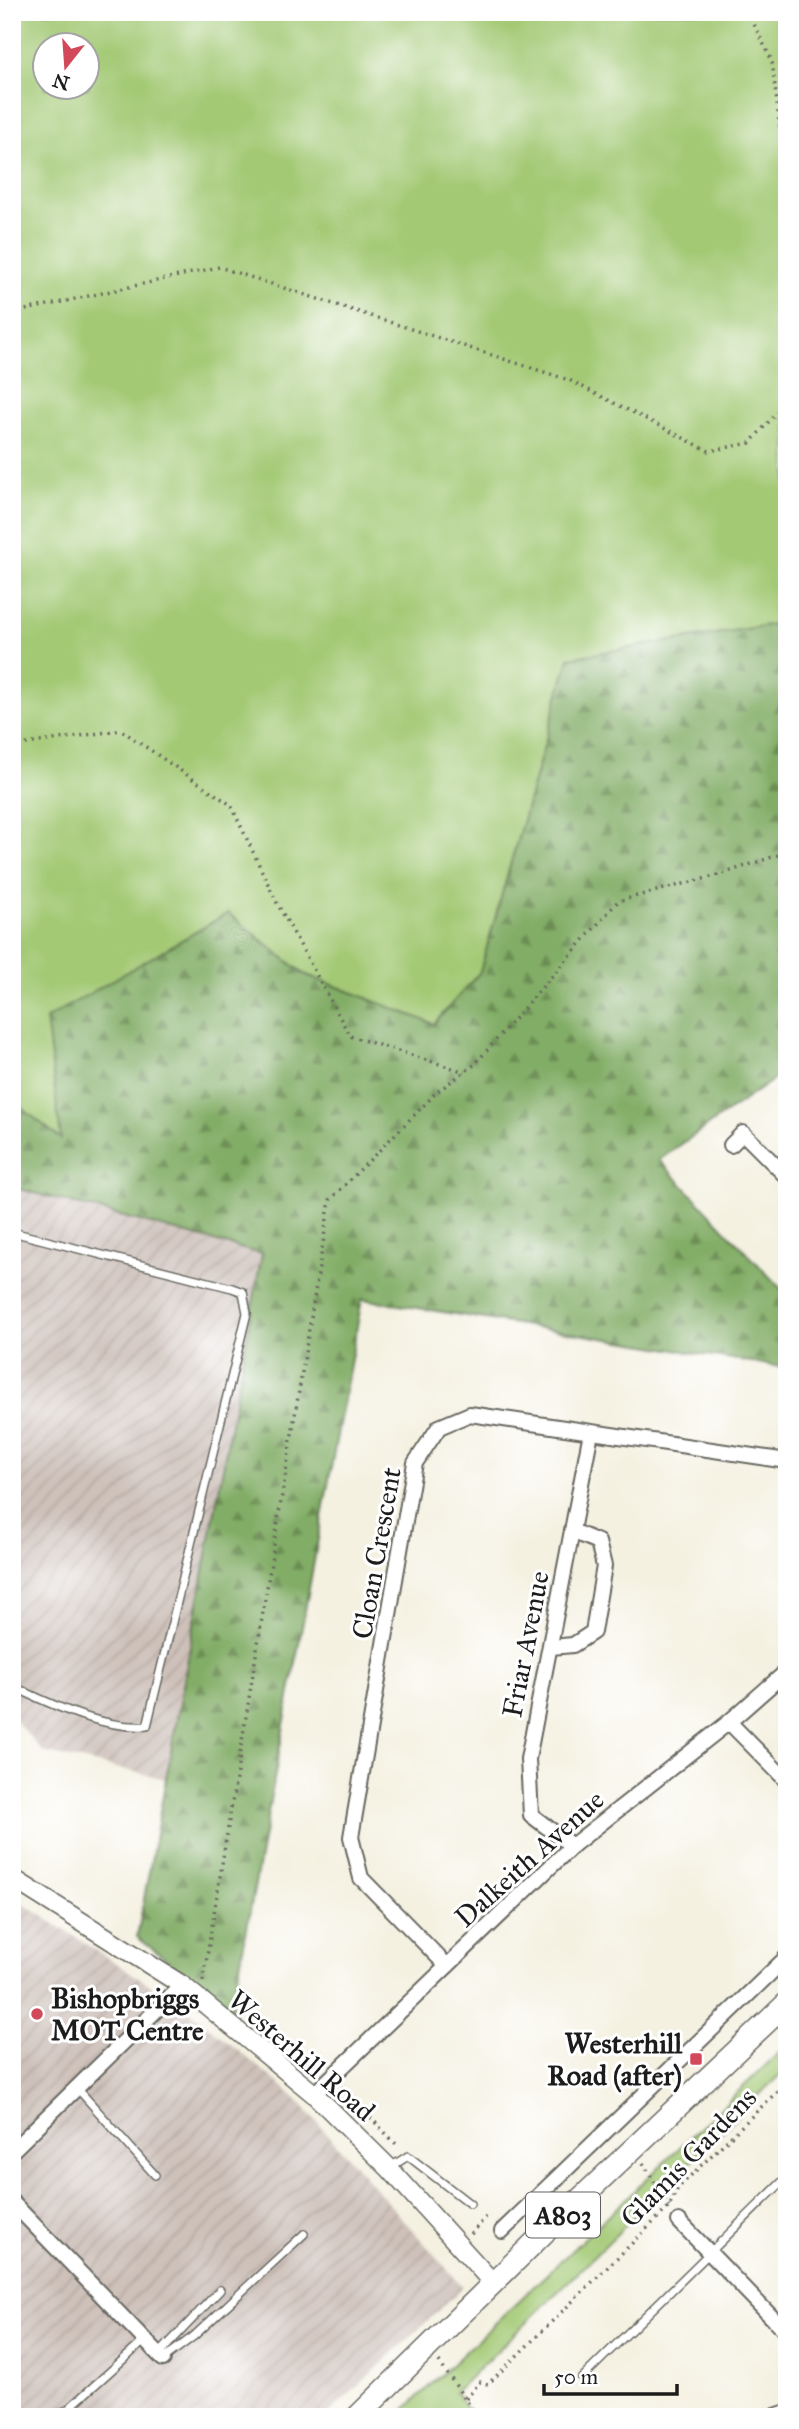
<svg xmlns="http://www.w3.org/2000/svg" width="799" height="2429" font-family="'IM FELL Great Primer',serif">
  <style>
    .industrial { fill: url(#industrial-furrows) }
    .green { fill: #a3c974; stroke: #607248; stroke-width: 2; fill-rule: evenodd }
    .forest { fill: url(#forest-firs); stroke: #4f6441; stroke-width: 2 }
    .lines { fill: none; stroke-linecap: round; stroke-linejoin: round }
    .service-casing { stroke: #686761; stroke-width: 10 }
    .minor-casing { stroke: #686761; stroke-width: 18 }
    .tertiary-casing { stroke: #686761; stroke-width: 21 }
    .primary-casing { stroke: #686761; stroke-width: 24 }
    .path { stroke: #686761; stroke-width: 3.5; stroke-dasharray: 2 5; stroke-linecap: butt }
    .service { stroke: #fff; stroke-width: 7 }
    .minor { stroke: #fff; stroke-width: 14 }
    .tertiary { stroke: #fff; stroke-width: 18 }
    .primary { stroke: #fff; stroke-width: 21 }
    .poi-dot { fill: #d1495b; stroke: #fff; stroke-width: 2.5 }
    .labels { text-anchor: middle; stroke-width: 6; stroke-linejoin: round; paint-order: stroke }
    .shield { fill: #fff; stroke: #606060; stroke-width: 2 }
    .shield-label { font-size: 26px; font-weight: bold; fill: #1c1c1c }
    .street-label { font-size: 28px; fill: #1c1c1c; stroke: #fff }
    .poi-label { font-size: 28px; font-weight: bold; fill: #1c1c1c; stroke: #fff; text-anchor: start }
  </style>
  <defs>
    <pattern id="industrial-furrows" width="10" height="10" patternUnits="userSpaceOnUse" patternTransform="scale(1.75)"><rect width="10" height="10" fill="#cec1ba"/><path d="M-1 1l2-2M0 10L10 0M9 11l2-2" fill="none" stroke="#b0a59f"/></pattern>
    <pattern id="forest-firs" width="22" height="20" patternUnits="userSpaceOnUse" patternTransform="scale(1.75)"><rect width="22" height="20" fill="#82ad66"/><path d="M5 1l3.5 6h-7zM16 11l3.5 6h-7z" fill="#6a8c53"/></pattern>
  </defs>
  <rect width="100%" height="100%" fill="#fff"/>
  <filter id="ink" filterUnits="userSpaceOnUse"><feTurbulence type="fractalNoise" baseFrequency=".0143" numOctaves="2"/><feDisplacementMap in="SourceGraphic" scale="14" xChannelSelector="R" yChannelSelector="G"/><feConvolveMatrix kernelMatrix="1 2 1 2 8 2 1 2 1" color-interpolation-filters="sRGB"/></filter>
  <filter id="wash" filterUnits="userSpaceOnUse"><feTurbulence type="fractalNoise" baseFrequency=".00686" numOctaves="4" result="noise"/><feDisplacementMap in="SourceGraphic" scale="28" xChannelSelector="R" yChannelSelector="G"/><feGaussianBlur stdDeviation="1.57" result="paint"/><feColorMatrix in="noise" values="0 0 0 0 0 0 0 0 0 0 0 0 0 0 0 0 0 1.4 0 .05"/><feComposite in="paint" operator="in"/></filter>
  <g filter="url(#wash)">
    <rect width="100%" height="100%" fill="#f4f1e1"/>
    <g class="industrial">
      <polygon points="12,1188 262,1253 257,1285 268,1335 166,1779 43,1752 12,1717"/>
      <polygon points="24,1904 186,2008 294,2096 463,2287 325,2417 12,2417 12,1915"/>
    </g>
    <g class="green">
      <path d="M12,12H787V622L569,658L480,972L434,1024L304,974L228,913L61,1140L12,1100ZM46,46H88V88H46Z"/>
      <polygon points="787,2045 787,2068 455,2392 472,2417 397,2417"/>
    </g>
    <polygon class="forest" points="787,622 787,1070 659,1160 787,1295 787,1368 362,1299 232,2010 137,1937 262,1254 12,1187 12,1100 61,1139 46,1019 228,913 304,974 434,1024 480,972 569,658"/>
  </g>
  <g filter="url(#ink)">
    <g class="lines">
      <defs>
        <g id="service">
          <path d="M12,1232L232,1288L243,1292L247,1313L147,1726C101,1729 53,1705 12,1686"/>
          <polyline points="77,2088 155,2175"/>
          <polyline points="389,2168 408,2156 470,2204"/>
          <polyline points="159,2354 220,2290"/>
          <polyline points="163,2359 194,2336 304,2234"/>
          <polyline points="582,2378 787,2177"/>
          <polyline points="50,2417 67,2410 145,2340"/>
        </g>
        <g id="minor">
          <polyline points="731,1145 743,1133 787,1177"/>
          <polyline points="551,1647 573,1645 593,1632 604,1566 598,1542 572,1531"/>
          <polyline points="729,1722 787,1781"/>
          <polyline points="572,1846 531,1815 528,1759 591,1432"/>
          <polyline points="447,1966 361,1878 351,1837 415,1463 439,1427 470,1414 787,1461"/>
          <polyline points="314,2094 572,1846 729,1722 787,1671"/>
          <polyline points="12,2151 182,1985"/>
          <polyline points="12,2202 163,2359"/>
          <polyline points="679,2221 787,2333"/>
          <polyline points="502,2231 787,1957"/>
          <polyline points="772,2417 787,2412"/>
        </g>
        <polyline id="tertiary" points="12,1878 182,1985 314,2094 389,2168 493,2283"/>
        <polyline id="primary" points="357,2417 544,2233 787,2003"/>
      </defs>
      <use href="#service" class="service-casing"/>
      <use href="#minor" class="minor-casing"/>
      <use href="#tertiary" class="tertiary-casing"/>
      <use href="#primary" class="primary-casing"/>
      <g class="path">
        <polyline points="748,12 772,61 787,188"/>
        <polyline points="12,313 219,267 569,380 709,451 750,443 787,401"/>
        <polyline points="12,746 121,730 231,805 276,901 350,1036 465,1072"/>
        <polyline points="203,1981 330,1200 438,1091 474,1065 618,901 722,874 787,852"/>
        <polyline points="341,2087 399,2147"/>
        <polyline points="643,2163 670,2208"/>
        <polyline points="471,2234 486,2217"/>
        <polyline points="439,2362 478,2417"/>
        <polyline points="466,2399 480,2382 488,2384 669,2207 678,2188 787,2082"/>
      </g>
      <use href="#service" class="service"/>
      <use href="#minor" class="minor"/>
      <use href="#tertiary" class="tertiary"/>
      <use href="#primary" class="primary"/>
    </g>
  </g>
  <g class="poi-dot">
    <circle cx="37" cy="2014" r="7"/>
    <rect x="689" y="2052" width="14" height="14" rx="3.5"/>
  </g>
  <g class="labels">
    <rect class="shield" x="526" y="2192.5" width="74" height="45" rx="5"/>
    <g class="shield-label">
      <text x="563" y="2224">A803</text>
    </g>
    <g class="street-label">
      <text transform="translate(376 1553) rotate(-80)" y="10">Cloan Crescent</text>
      <text transform="translate(525 1644) rotate(-79)" y="10">Friar Avenue</text>
      <text transform="translate(529 1858) rotate(-42)" y="10">Dalkeith Avenue</text>
      <text transform="translate(302 2055) rotate(41)" y="10">Westerhill Road</text>
      <text transform="translate(688 2157) rotate(-46)" y="10">Glamis Gardens</text>
    </g>
    <g class="poi-label">
      <text x="51" y="2008">Bishopbriggs<tspan x="51" dy="32">MOT Centre</tspan></text>
      <text x="682" y="2053" text-anchor="end">Westerhill<tspan x="682" dy="32">Road (after)</tspan></text>
    </g>
  </g>
  <rect width="799" height="2429" fill="none" stroke="#fff" stroke-width="42"/>
  <g transform="translate(66 66) rotate(197)"><circle r="33" fill="#ffffff" stroke="#a4a4a4" stroke-width="2"/>
  <path d="M0-5L12 26L0 18L-12 26Z" fill="#d1495b"/>
  <text y="-10" font-size="19" font-weight="bold" text-anchor="middle" fill="#1c1c1c">N</text>
  </g>
  <path d="M544 2384v10h133v-10" fill="none" stroke="#1c1c1c" stroke-width="3.5"/>
  <text x="554" y="2384" font-size="21" fill="#1c1c1c" stroke="#ffffff" stroke-width="5" paint-order="stroke">50 m</text>
</svg>
